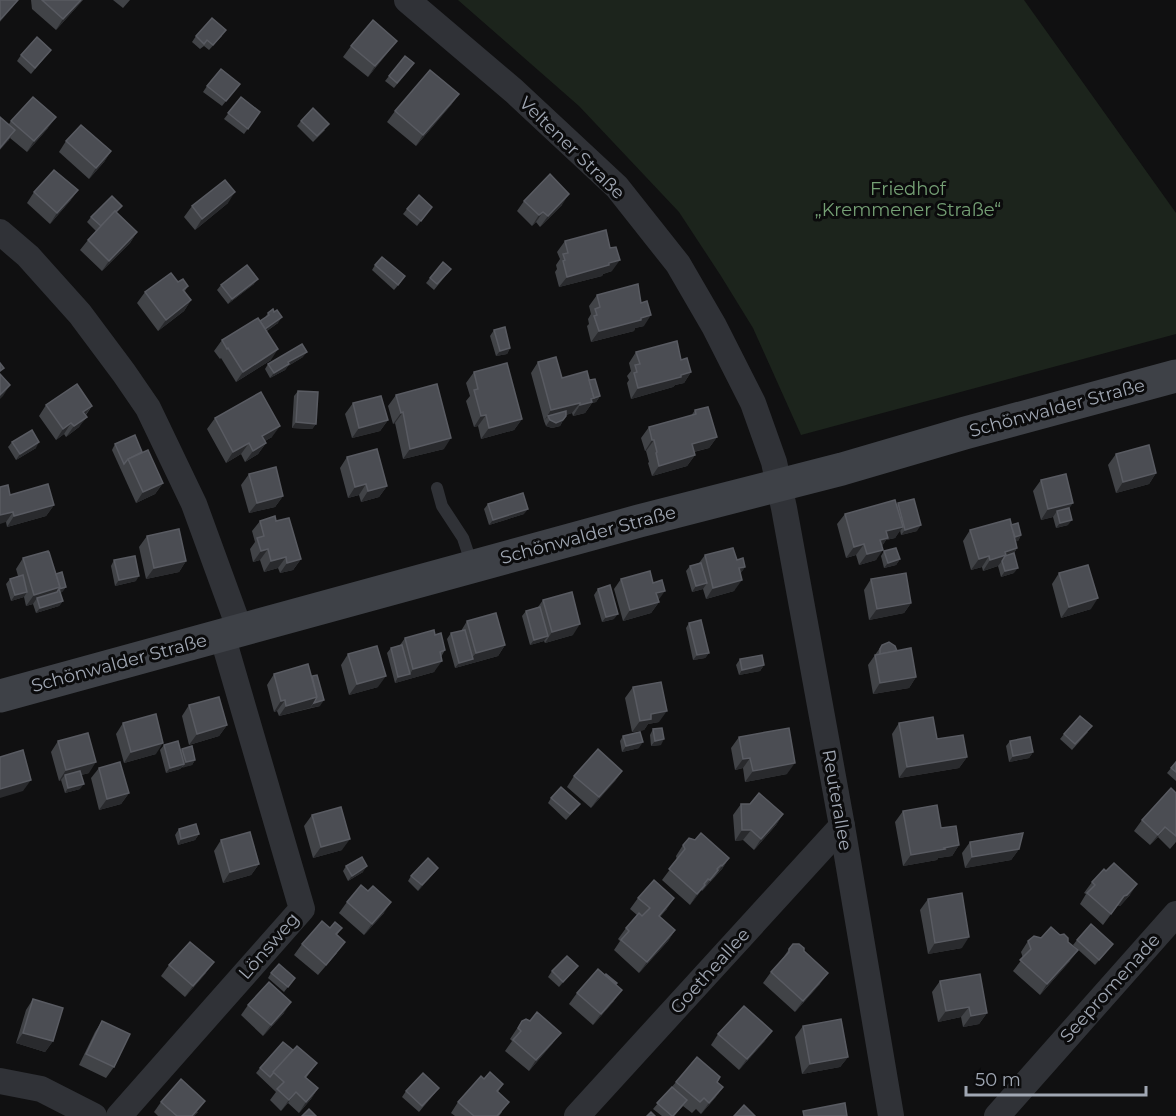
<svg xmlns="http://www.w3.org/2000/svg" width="1176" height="1116" font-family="Montserrat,sans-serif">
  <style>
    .green { fill: #1c241c }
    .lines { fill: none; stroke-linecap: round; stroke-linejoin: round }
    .lane { stroke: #303237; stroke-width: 12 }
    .street { stroke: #303237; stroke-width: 26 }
    .secondary { stroke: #3e4147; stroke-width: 33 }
    .wall { fill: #414347 }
    .shaded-wall { fill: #292a2d }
    .building { fill: #4b4d53; stroke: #595b62; stroke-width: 1.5 }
    .labels { text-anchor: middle; stroke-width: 6; stroke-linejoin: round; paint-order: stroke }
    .street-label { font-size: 18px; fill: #a0a7b3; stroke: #0b0b0c }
    .park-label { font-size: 18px; fill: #75a075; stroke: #0b0b0c }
  </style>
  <rect width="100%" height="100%" fill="#101011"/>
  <polygon class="green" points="458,0 1024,0 1176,213 1176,334 801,435 753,328 721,276 679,212 579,106"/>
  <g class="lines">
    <polyline class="lane" points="437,488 442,506 463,538 472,565"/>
    <g class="street">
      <polyline points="407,0 514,91 617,187 678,264 714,326 753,403 774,462 784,508 842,826 891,1116"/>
      <polyline points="0,232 28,256 80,314 124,373 148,408 194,504 240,630"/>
      <polyline points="0,1081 41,1089 94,1116"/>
      <polyline points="119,1116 302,909 222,635"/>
      <polyline points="577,1116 842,826"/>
      <polyline points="997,1116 1176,914"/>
    </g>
    <polyline class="secondary" points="0,696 639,521 842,469 965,433 1176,376"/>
  </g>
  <g class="wall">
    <polygon points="31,0 83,0 56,30 32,9"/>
    <polygon points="113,0 130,0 123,8"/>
    <polygon points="196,36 222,36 209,50 204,46 200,49 192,42"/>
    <polygon points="351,46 389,51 368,77 343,57"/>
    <polygon points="51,50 31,74 17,61 21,55"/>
    <polygon points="410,69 394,88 385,81 389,76"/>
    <polygon points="240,84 222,106 203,92 207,86"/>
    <polygon points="459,94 451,105 416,146 387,122 395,111"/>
    <polygon points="241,97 260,112 244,134 224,119"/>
    <polygon points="11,121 48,128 27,152 10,138 8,141 9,124"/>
    <polygon points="301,121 325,130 313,142 297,126"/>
    <polygon points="66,141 111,151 104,162 89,179 59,152"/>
    <polygon points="78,190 70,201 50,224 27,203 34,192"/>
    <polygon points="524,201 562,205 540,227 536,222 532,226 517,211"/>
    <polygon points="228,203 195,230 184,217 192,206"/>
    <polygon points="432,207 417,226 403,214 407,209"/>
    <polygon points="117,213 137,232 130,243 102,271 80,250 88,240 96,231 87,222 91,217"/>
    <polygon points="565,241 612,271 603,274 602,276 559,287 555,272 557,269 556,265 560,259 557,252"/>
    <polygon points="375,265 401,282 394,290 372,270"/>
    <polygon points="451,269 434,290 426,283 430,278"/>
    <polygon points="178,282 188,286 185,291 191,300 184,311 158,331 137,303 145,292"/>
    <polygon points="254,284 228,304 217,290 221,285"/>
    <polygon points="597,295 644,326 635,328 634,331 591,342 587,326 589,324 588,319 591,314 589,306"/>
    <polygon points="268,313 278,323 267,331 271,360 236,382 221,358 220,359 214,351 222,340 264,319"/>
    <polygon points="494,330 510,348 507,354 496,356 490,336"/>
    <polygon points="636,352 681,360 691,372 684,383 675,385 673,387 631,399 627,383 629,380 627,376 631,371 629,363"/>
    <polygon points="303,357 288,366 285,370 270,378 265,369 268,364"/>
    <polygon points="538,362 562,378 589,380 600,396 596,402 592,403 585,413 573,416 572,413 566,415 560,426 552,428 546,426 544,421 531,373"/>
    <polygon points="474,372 522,419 514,430 481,439 478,426 474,427 466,401 470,396 466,383"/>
    <polygon points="298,391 316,424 312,429 292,428 294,396"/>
    <polygon points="396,395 444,449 403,459 395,423 393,424 388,406"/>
    <polygon points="353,403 388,420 380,431 352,438 345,414"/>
    <polygon points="46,405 92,406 86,415 79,427 66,437 64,434 56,440 39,416"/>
    <polygon points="695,410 717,437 709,448 694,452 695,455 687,466 652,476 648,463 649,462 646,451 645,451 641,438 649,427 691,416"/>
    <polygon points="215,418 272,437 265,441 266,443 258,454 245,462 241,454 226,463 207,429"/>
    <polygon points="12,442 36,448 16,460 8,447"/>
    <polygon points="115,444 142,452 163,483 155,494 136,503 112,450"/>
    <polygon points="1116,454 1156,473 1149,484 1116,493 1108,465"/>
    <polygon points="347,457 387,486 379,497 361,502 359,495 348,498 340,468"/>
    <polygon points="249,474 283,496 275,507 249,513 241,485"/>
    <polygon points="1041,480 1073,503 1069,508 1068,525 1056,528 1053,517 1041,520 1033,491"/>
    <polygon points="10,495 54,505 46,516 7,527 6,522"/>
    <polygon points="898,503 917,531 901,535 900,530 895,538 886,540 882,546 876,560 859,565 856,555 846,558 837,524 845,514 897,505"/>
    <polygon points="488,504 524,514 489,525 484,509"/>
    <polygon points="260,521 276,521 301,559 293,570 280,573 278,568 264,572 260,560 253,562 250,549 255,542 252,531"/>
    <polygon points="1011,525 1021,535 1018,541 1016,541 1017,548 1014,553 1014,573 1001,577 998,566 983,571 982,567 971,570 963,541 970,530"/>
    <polygon points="147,536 186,561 179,572 146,579 139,547"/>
    <polygon points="884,551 900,559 896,565 884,568 881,556"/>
    <polygon points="705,555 737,560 745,567 740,574 734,591 706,599 703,589 692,592 686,571 690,566 699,563"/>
    <polygon points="23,558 56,574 66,587 62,592 60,593 63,601 59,606 36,613 33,604 26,606 24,597 11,601 6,584 10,579 18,576 16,569"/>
    <polygon points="114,560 136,581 115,586 111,566"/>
    <polygon points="1059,573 1091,609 1061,618 1052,584"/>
    <polygon points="621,579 653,583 659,602 651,613 623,621 614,589"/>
    <polygon points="871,579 911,603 904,613 869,620 864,590"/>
    <polygon points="598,589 614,619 602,622 594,595"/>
    <polygon points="543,600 573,635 545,643 544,641 530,645 522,616 526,611 538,607"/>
    <polygon points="467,621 505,645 498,656 455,668 447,639 451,633 461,631"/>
    <polygon points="689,623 709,653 705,658 693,660 686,628"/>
    <polygon points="435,635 445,650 441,657 434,672 395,683 387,653 391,648 400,645 405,638"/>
    <polygon points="882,645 897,651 916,677 909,688 873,694 868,665"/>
    <polygon points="348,654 378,687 349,695 341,665"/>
    <polygon points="740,659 764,665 760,671 739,675 736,665"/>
    <polygon points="274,674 320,706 279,716 277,711 274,712 267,685"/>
    <polygon points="633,687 659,722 648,724 644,730 632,732 625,698"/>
    <polygon points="189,705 227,725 219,736 189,745 182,716"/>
    <polygon points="123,723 156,754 124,763 116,734"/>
    <polygon points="899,723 937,739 967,757 959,768 899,778 892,734"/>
    <polygon points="653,729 661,745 651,746 650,735"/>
    <polygon points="1088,732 1072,750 1060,739 1064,734"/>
    <polygon points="623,736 639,748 622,752 620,741"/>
    <polygon points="739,737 787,774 745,782 743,768 735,770 731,748"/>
    <polygon points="58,741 89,773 81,775 80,789 65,793 61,780 59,781 51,752"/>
    <polygon points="1010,741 1033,752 1029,758 1009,762 1006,746"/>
    <polygon points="164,745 181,750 182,749 195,760 192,765 182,767 180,769 166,773 160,750"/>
    <polygon points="1176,762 1176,781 1167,773"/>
    <polygon points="99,768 129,793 121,804 99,810 91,778"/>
    <polygon points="622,771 615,781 591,808 567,787 574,776"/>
    <polygon points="1176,793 1176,842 1170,849 1158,837 1150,845 1134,831 1142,820"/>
    <polygon points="551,798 576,809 566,820 548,803"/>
    <polygon points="741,804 783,814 776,825 754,850 743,840 735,841 733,815"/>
    <polygon points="903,811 941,828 959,845 952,856 938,858 937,860 903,866 895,822"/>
    <polygon points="312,815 342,850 313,858 304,826"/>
    <polygon points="179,829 199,834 195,840 178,845 175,835"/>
    <polygon points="221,840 259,864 251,875 223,883 214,851"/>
    <polygon points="970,842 1019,849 1011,860 965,868 962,853"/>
    <polygon points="683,845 729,858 722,869 702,891 701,890 690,905 662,880 677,860 676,856"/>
    <polygon points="346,866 363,872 348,881 343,871"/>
    <polygon points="438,868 434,873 418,891 408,881 411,876"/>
    <polygon points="1092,882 1130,895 1120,906 1117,906 1103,925 1080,904 1086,894 1084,893"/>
    <polygon points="368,891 384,913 364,935 339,913 347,902"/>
    <polygon points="638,898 667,909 660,917 675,930 668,941 639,973 614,950 620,941 618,939 626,928 637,915 630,909"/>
    <polygon points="928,899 962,948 928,954 920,910"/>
    <polygon points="330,928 342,928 337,935 337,953 318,975 294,955 302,944"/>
    <polygon points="1077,940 1109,949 1095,965 1073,945"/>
    <polygon points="1028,941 1070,961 1040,995 1013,971 1023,958 1021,952"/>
    <polygon points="789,949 820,984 795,1012 763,983 771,972 781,961"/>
    <polygon points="169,965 206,973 185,997 161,976"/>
    <polygon points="578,966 559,987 548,977 552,971"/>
    <polygon points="271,973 295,978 284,992 268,978"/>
    <polygon points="940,981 987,1013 979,1024 963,1027 961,1017 938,1022 932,992"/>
    <polygon points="577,993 614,1001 593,1025 569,1004"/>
    <polygon points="33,999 53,1041 45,1052 16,1043 26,1010"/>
    <polygon points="248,1005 284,1013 263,1036 241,1015"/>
    <polygon points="102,1021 114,1067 106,1078 79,1065 95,1032"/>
    <polygon points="522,1021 553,1043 529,1071 505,1051 512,1041 510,1039"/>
    <polygon points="803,1026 848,1057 840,1067 802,1074 795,1037"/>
    <polygon points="772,1031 764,1042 739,1070 711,1045 718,1034"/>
    <polygon points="293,1050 317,1063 306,1078 318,1088 311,1099 299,1113 288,1103 281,1111 270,1100 276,1092 256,1073 260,1068"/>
    <polygon points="720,1077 717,1082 723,1087 715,1098 701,1114 696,1109 692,1113 683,1106 674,1116 662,1116 653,1109 676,1082"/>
    <polygon points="484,1079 503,1084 498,1092 502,1112 499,1116 455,1116 451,1113 458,1102"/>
    <polygon points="406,1091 435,1093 419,1112 402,1097"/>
    <polygon points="161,1102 198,1112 194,1116 158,1116 154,1112"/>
  </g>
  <g class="shaded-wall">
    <polygon points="18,0 12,8 0,22 0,20"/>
    <polygon points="81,0 83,0 56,30 63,19"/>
    <polygon points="397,41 389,51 368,77 375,66"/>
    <polygon points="459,94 451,105 416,146 423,135"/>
    <polygon points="56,117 48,128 27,152 34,141"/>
    <polygon points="15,130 8,141 0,150 0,148"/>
    <polygon points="111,151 104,162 89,179 96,168"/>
    <polygon points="78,190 70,201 50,224 57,213"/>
    <polygon points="235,192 228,203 195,230 202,219"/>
    <polygon points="569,194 562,205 540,227 548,216"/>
    <polygon points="543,212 536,222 532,226 539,215"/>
    <polygon points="137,232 130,243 102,271 109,261"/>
    <polygon points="620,260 612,271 603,274 602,276 559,287 567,277"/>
    <polygon points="258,279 254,284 228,304 232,299"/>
    <polygon points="191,300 184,311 158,331 166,320"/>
    <polygon points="651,315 644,326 635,328 634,331 591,342 599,331"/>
    <polygon points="282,317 278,323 258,337 262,332"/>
    <polygon points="510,348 507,354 496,356 500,351"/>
    <polygon points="278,349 271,360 236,382 243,372"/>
    <polygon points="307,352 303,357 288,366 285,370 270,378 274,373 288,362"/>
    <polygon points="691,372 684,383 675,385 673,387 631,399 638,388"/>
    <polygon points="10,385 3,396 0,399 0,395"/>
    <polygon points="600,396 596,402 592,403 585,413 573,416 580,405 589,399"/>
    <polygon points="580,403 572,413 550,420 548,416 544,421 551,410"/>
    <polygon points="92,406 84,416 83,412"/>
    <polygon points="403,412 395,423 393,424 401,413"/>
    <polygon points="486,415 478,426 474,427 481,416"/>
    <polygon points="87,417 79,427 66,437 74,426"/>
    <polygon points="522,419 514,430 481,439 489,428"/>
    <polygon points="388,420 380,431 352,438 359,428"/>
    <polygon points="550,420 563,420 560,426 552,428 546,426"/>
    <polygon points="296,422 316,424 312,429 292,428"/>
    <polygon points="71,423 64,434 56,440 63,429"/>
    <polygon points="280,426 272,437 254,447 262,436"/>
    <polygon points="717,437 709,448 684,454 692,444"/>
    <polygon points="451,438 444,449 403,459 410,449"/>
    <polygon points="652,440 654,440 646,451 645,451"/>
    <polygon points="39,442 36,448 16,460 20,454"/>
    <polygon points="249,443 241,454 226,463 233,452"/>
    <polygon points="266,443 258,454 245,462 253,451"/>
    <polygon points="695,455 687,466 652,476 659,466"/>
    <polygon points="1156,473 1149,484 1116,493 1123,482"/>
    <polygon points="163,483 155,494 136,503 143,492"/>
    <polygon points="366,484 359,495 348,498 355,487"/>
    <polygon points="387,486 379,497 361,502 368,491"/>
    <polygon points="283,496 275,507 249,513 257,503"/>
    <polygon points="1073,503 1065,514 1057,511 1053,517 1041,520 1048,509"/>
    <polygon points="54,505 46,516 7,527 14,516"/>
    <polygon points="528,509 524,514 489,525 493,520"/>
    <polygon points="13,512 6,522 0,524 0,515"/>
    <polygon points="1072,520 1068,525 1056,528 1060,523"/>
    <polygon points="921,525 917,531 901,535 905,530"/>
    <polygon points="903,527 895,538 886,540 880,549 873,550 886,531"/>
    <polygon points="1021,535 1018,541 1006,544 1010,539"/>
    <polygon points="864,544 856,555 846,558 854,547"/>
    <polygon points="1017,548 1010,559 1002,561 998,566 983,571 990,560 1005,552"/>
    <polygon points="268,549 260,560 253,562 261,551"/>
    <polygon points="883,550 876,560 859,565 867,554"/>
    <polygon points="989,556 982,567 971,570 979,559"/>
    <polygon points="286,557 278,568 264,572 271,561"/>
    <polygon points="301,559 293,570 280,573 287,563"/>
    <polygon points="900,559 896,565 884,568 888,563"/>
    <polygon points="186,561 179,572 146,579 154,568"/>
    <polygon points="745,567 738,577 739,568"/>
    <polygon points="1018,568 1014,573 1001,577 1005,571"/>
    <polygon points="139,576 136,581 115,586 119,580"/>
    <polygon points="742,580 734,591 706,599 713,588"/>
    <polygon points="707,583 703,589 692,592 696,586"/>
    <polygon points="60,587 53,598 37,598 33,604 26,606 34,595"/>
    <polygon points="66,587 62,592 55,594 59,589"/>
    <polygon points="665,591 657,602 656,593"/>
    <polygon points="27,592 24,597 11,601 15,595"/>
    <polygon points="1098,598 1091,609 1061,618 1069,607"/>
    <polygon points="63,601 59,606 36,613 40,608"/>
    <polygon points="659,602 651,613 623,621 630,610"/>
    <polygon points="911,603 904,613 869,620 877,609"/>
    <polygon points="618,614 614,619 602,622 606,617"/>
    <polygon points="580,624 573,635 545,643 552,632"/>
    <polygon points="548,636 544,641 530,645 534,640"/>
    <polygon points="505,645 498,656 455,668 459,663 471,659 476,653"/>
    <polygon points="709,653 705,658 693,660 697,655"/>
    <polygon points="442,661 434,672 395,683 398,677 410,674 413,669"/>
    <polygon points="764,665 760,671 739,675 742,670"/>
    <polygon points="386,676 378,687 349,695 357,684"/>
    <polygon points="916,677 909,688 873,694 880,683"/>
    <polygon points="317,697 310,708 279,716 286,706"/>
    <polygon points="285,700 277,711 274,712 281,701"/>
    <polygon points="324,700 320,706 310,708 314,703"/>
    <polygon points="667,711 659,722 648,724 644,730 632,732 640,721 651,714"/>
    <polygon points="227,725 219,736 189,745 197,734"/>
    <polygon points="664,739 661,745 651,746 655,741"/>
    <polygon points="643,742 639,748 622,752 626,746"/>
    <polygon points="163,743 156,754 124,763 131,752"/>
    <polygon points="1033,752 1029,758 1009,762 1013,756"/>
    <polygon points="967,757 959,768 899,778 907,767"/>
    <polygon points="750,758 743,768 735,770 743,759"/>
    <polygon points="195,760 192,765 182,768 186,762"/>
    <polygon points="96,762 89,773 66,779 65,775 61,780 59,781 66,770"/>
    <polygon points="795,763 787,774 745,782 753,771"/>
    <polygon points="184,764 180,769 166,773 170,768"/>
    <polygon points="622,771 615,781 591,808 599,797"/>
    <polygon points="31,780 23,791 0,798 0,789"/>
    <polygon points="84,784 80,789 65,793 68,788"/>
    <polygon points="129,793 121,804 99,810 107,799"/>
    <polygon points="783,814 776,825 754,850 761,839"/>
    <polygon points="1165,827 1158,837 1150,845 1158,835"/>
    <polygon points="742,830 751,830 743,840 735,841"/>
    <polygon points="199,834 195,840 178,845 181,839"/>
    <polygon points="350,839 342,850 313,858 321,847"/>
    <polygon points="959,845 952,856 938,858 937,860 903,866 911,855"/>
    <polygon points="1019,849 1011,860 965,868 972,857"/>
    <polygon points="729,858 722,869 715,876 722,866"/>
    <polygon points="259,864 251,875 223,883 230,872"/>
    <polygon points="367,866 363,872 348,881 352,876"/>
    <polygon points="438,868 434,873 418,891 422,885"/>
    <polygon points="718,870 711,881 702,891 710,880"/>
    <polygon points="1137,884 1130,895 1120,906 1117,906 1103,925 1124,896"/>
    <polygon points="705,885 698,895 690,905 697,894"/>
    <polygon points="674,898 667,909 651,926 659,916"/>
    <polygon points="391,902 384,913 364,935 372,924"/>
    <polygon points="675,930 668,941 639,973 647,962"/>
    <polygon points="969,937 962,948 928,954 935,943"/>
    <polygon points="1078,950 1070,961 1040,995 1047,984"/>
    <polygon points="214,962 206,973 185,997 193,986"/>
    <polygon points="828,973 820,984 795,1012 803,1001"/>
    <polygon points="622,990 614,1001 593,1025 601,1014"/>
    <polygon points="291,1002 284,1013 263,1036 271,1025"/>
    <polygon points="969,1007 961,1017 938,1022 946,1011"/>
    <polygon points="987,1013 979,1024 963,1027 971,1016"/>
    <polygon points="772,1031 764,1042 739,1070 747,1059"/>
    <polygon points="23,1033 53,1041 45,1052 16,1043"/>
    <polygon points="561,1033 553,1043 529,1071 536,1060"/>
    <polygon points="848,1057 840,1067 802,1074 810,1064"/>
    <polygon points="723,1087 715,1098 701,1114 709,1103"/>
    <polygon points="318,1088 311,1099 299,1113 306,1102"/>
    <polygon points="296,1092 288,1103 281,1111 289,1100"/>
    <polygon points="205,1101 194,1116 192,1116"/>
  </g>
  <g class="building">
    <polygon points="0,0 18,0 0,20"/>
    <polygon points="42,0 81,0 63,19"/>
    <polygon points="212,18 226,30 213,45 207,40 204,44 196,36"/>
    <polygon points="373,20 397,41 375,66 351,46"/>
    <polygon points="37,37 51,50 35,68 21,55"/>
    <polygon points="405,56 414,63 397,83 389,76"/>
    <polygon points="221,69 240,84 226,101 207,86"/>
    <polygon points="430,70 459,94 423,135 395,111"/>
    <polygon points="33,97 56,117 34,141 11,121"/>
    <polygon points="241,97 260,112 248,129 228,113"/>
    <polygon points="313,108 329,124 317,136 301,121"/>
    <polygon points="0,117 15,130 0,148"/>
    <polygon points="81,125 111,151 96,168 66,141"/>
    <polygon points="54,170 78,190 57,213 34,192"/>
    <polygon points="550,174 569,194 548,216 543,212 539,215 524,201"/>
    <polygon points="225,180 235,192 202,219 192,206"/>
    <polygon points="419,195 432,207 421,221 407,209"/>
    <polygon points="112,196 122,206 116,212 115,211 101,226 91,217"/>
    <polygon points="115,211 137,232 109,261 88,240"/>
    <polygon points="606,230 610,248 616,247 620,260 609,263 609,265 567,277 563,261 565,260 563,254 568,253 565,241"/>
    <polygon points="382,257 405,276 398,285 375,265"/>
    <polygon points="443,262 451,269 437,284 430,278"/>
    <polygon points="247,265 258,279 232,299 221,285"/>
    <polygon points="171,273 178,282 183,279 188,286 183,290 191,300 166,320 145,292"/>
    <polygon points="638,284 641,303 647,301 651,315 641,318 641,320 599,331 594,316 597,315 595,309 600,307 597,295"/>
    <polygon points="273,309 274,312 277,310 282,317 265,329 260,321 269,315 268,313"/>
    <polygon points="258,318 278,349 243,372 228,348 227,349 222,340"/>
    <polygon points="505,327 510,348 500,351 494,330"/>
    <polygon points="677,341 681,360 687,358 691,372 681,375 681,377 638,388 634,373 637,372 635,365 640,364 636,352"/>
    <polygon points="302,344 307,352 288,362 289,364 274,373 268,364"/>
    <polygon points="556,357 562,378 587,371 594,398 591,399 592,402 580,405 580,403 551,410 538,362"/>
    <polygon points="0,363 4,368 0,371"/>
    <polygon points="507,363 522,419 489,428 486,415 481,416 474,390 478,389 474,372"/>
    <polygon points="0,374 10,385 0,395"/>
    <polygon points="595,379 600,396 594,398 589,380"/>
    <polygon points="77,384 92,406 83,412 87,417 74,426 71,423 63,429 46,405"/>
    <polygon points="437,384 451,438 410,449 403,412 401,413 396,395"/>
    <polygon points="298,391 318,392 316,424 296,422"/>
    <polygon points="261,392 280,426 262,436 266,443 253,451 249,443 233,452 215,418"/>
    <polygon points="381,396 388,420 359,428 353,403"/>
    <polygon points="708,407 717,437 692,444 695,455 659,466 656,453 657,452 654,440 652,440 649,427 696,414 695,410"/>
    <polygon points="566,411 566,416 563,420 556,423 550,420 548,416"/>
    <polygon points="32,430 39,442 20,454 12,442"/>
    <polygon points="135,435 142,452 128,459 124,464 115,444"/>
    <polygon points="1149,445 1156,473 1123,482 1116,454"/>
    <polygon points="377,449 387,486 368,491 366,484 355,487 347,457"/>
    <polygon points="148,450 163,483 143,492 128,459"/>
    <polygon points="276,467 283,496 257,503 249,474"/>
    <polygon points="1066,474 1073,503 1048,509 1041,480"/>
    <polygon points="48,484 54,505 14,516 13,512 0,515 0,487 8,485 10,495"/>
    <polygon points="523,493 528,509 493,520 488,504"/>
    <polygon points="914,499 921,525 905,530 898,503"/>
    <polygon points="895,500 903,527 886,531 888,538 880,540 883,550 867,554 864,544 854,547 845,514"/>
    <polygon points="1069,508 1072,520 1060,523 1057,511"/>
    <polygon points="275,516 276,521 289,518 301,559 287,563 286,557 271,561 268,549 261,551 257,538 264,536 260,521"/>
    <polygon points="1010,519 1017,548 1005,552 1006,555 990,560 989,556 979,559 970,530"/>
    <polygon points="1018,523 1021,535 1015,537 1011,525"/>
    <polygon points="179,529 186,561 154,568 147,536"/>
    <polygon points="733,548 737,560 743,558 745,567 739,568 742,580 713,588 705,555"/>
    <polygon points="896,548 900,559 888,563 884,551"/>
    <polygon points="48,551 48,552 49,552 60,587 34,595 23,558"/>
    <polygon points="1014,553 1018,568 1005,571 1002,561 1005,556"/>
    <polygon points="135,556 139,576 119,580 114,560"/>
    <polygon points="701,563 707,583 696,586 690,566"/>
    <polygon points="1088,565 1098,598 1069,607 1059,573"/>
    <polygon points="650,571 653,583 662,580 665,591 656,593 659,602 630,610 621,579"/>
    <polygon points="62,572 66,587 59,589 63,601 40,608 37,598 57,592 60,587 56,574"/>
    <polygon points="906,573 911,603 877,609 871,579"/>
    <polygon points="23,575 27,592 15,595 10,579"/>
    <polygon points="610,585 618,614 606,617 598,589"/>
    <polygon points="572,592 580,624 552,632 543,600"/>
    <polygon points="540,607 548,636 534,640 526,611"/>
    <polygon points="496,613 505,645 476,653 467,621"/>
    <polygon points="701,620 709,653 697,655 689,623"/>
    <polygon points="434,630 435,635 441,633 445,650 440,652 442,661 413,669 405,638"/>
    <polygon points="465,630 473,659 459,663 451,633"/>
    <polygon points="889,642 895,646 897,651 880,654 880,649 882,645"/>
    <polygon points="402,645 410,674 398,677 391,648"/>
    <polygon points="377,646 386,676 357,684 348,654"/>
    <polygon points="911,648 916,677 880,683 875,655"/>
    <polygon points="762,655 764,665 742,670 740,659"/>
    <polygon points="308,664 317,697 286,706 285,700 281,701 274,674"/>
    <polygon points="317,675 324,700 314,703 317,697 312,676"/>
    <polygon points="661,682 667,711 651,714 651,719 640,721 633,687"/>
    <polygon points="219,697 227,725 197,734 189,705"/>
    <polygon points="156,714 163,743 131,752 123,723"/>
    <polygon points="1080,716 1092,726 1075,744 1064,734"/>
    <polygon points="933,717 937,739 963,735 967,757 907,767 899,723"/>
    <polygon points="662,728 664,739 655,741 653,729"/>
    <polygon points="789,728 795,763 753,771 750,758 743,759 739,737"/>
    <polygon points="640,732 643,742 626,746 623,736"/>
    <polygon points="88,733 96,762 66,770 58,741"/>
    <polygon points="1030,737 1033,752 1013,756 1010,741"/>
    <polygon points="178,741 184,764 170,768 164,745"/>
    <polygon points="192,746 195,760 186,762 182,749"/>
    <polygon points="598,749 622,771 599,797 574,776"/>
    <polygon points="23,750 31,780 0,789 0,757"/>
    <polygon points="120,762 129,793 107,799 99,768"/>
    <polygon points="1176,762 1176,772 1171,768"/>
    <polygon points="80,771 84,784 68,788 65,775"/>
    <polygon points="561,787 580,804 570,814 551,798"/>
    <polygon points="1171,788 1176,793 1176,836 1165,827 1158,835 1142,820"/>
    <polygon points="759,793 783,814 761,839 751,830 742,830 741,804 750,804"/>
    <polygon points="937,805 941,828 956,826 959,845 944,848 945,849 911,855 903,811"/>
    <polygon points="341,807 350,839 321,847 312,815"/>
    <polygon points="196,824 199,834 181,839 179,829"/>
    <polygon points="250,832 259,864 230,872 221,840"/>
    <polygon points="701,833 729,858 722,866 721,865 717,869 718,870 710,880 708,879 704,884 705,885 697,894 669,869 685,849 683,845 689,838 695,840"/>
    <polygon points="1023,833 1019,849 972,857 970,842"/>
    <polygon points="362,857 367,866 352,876 346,866"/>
    <polygon points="428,858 438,868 422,885 411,876"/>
    <polygon points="1114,863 1137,884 1127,895 1124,896 1111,914 1087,893 1095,885 1092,882 1104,869 1106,871"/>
    <polygon points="654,880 674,898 659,916 675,930 647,962 621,940 629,931 626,928 639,913 642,916 650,908 638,898"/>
    <polygon points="361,885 368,891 373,886 391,902 372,924 347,902"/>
    <polygon points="962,893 969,937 935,943 928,899"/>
    <polygon points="322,921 330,928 335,922 342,928 336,934 345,942 326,965 302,944"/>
    <polygon points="1091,924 1113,944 1099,960 1077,940"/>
    <polygon points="1051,927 1060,935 1064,934 1068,938 1068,942 1078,950 1047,984 1020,960 1031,949 1028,941 1034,936 1041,938"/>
    <polygon points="190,942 214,962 193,986 169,965"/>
    <polygon points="793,944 799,944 804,948 804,951 828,973 803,1001 771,972 789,952 789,949"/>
    <polygon points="567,956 578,966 563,982 552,971"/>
    <polygon points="279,964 295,978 288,987 271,973"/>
    <polygon points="598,969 622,990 601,1014 577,993"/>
    <polygon points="606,974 617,983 616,984 605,975"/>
    <polygon points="980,974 987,1013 971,1016 969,1007 946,1011 940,981"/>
    <polygon points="269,982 291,1002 271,1025 248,1005"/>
    <polygon points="33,999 63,1008 53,1041 23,1033"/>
    <polygon points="744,1006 772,1031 747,1059 718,1034"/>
    <polygon points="537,1012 561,1033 536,1060 513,1040 521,1031 518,1028 522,1021 526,1019 530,1021"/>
    <polygon points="841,1019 848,1057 810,1064 803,1026"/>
    <polygon points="102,1021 130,1034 114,1067 86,1054"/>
    <polygon points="283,1042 293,1050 270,1077 260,1068"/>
    <polygon points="297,1046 317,1063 305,1077 318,1088 306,1102 296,1092 289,1100 277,1089 284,1082 273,1072"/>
    <polygon points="697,1057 720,1077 717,1082 723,1087 709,1103 704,1098 700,1102 676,1082"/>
    <polygon points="490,1072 503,1084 497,1091 509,1102 497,1116 474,1116 458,1102 481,1076 484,1079"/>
    <polygon points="423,1073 439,1088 422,1106 406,1091"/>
    <polygon points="181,1079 205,1101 192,1116 177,1116 161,1102"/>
    <polygon points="672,1087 687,1100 673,1116 672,1116 657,1103"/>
    <polygon points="845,1103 847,1116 804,1116 803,1111"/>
    <polygon points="744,1105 755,1116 734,1116"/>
    <polygon points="309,1109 316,1116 302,1116"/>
    <polygon points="651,1112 655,1116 647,1116"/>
  </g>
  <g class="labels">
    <g class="street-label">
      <text transform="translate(572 148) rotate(44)" y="6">Veltener Straße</text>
      <text transform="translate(1057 408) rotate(-15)" y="6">Schönwalder Straße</text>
      <text transform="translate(588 535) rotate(-15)" y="6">Schönwalder Straße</text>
      <text transform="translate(119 663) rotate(-15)" y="6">Schönwalder Straße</text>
      <text transform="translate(837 800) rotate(80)" y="6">Reuterallee</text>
      <text transform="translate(269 946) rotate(-49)" y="6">Lönsweg</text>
      <text transform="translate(710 971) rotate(-48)" y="6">Goetheallee</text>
      <text transform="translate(1110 988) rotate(-48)" y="6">Seepromenade</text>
    </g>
    <g class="park-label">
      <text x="908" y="195">Friedhof<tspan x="908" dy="21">„Kremmener Straße“</tspan></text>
    </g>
  </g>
  <path d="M966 1086v9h180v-9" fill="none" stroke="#a0a7b3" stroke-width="3"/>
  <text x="975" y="1086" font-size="18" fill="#a0a7b3" stroke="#0b0b0c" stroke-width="4.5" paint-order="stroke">50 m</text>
</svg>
